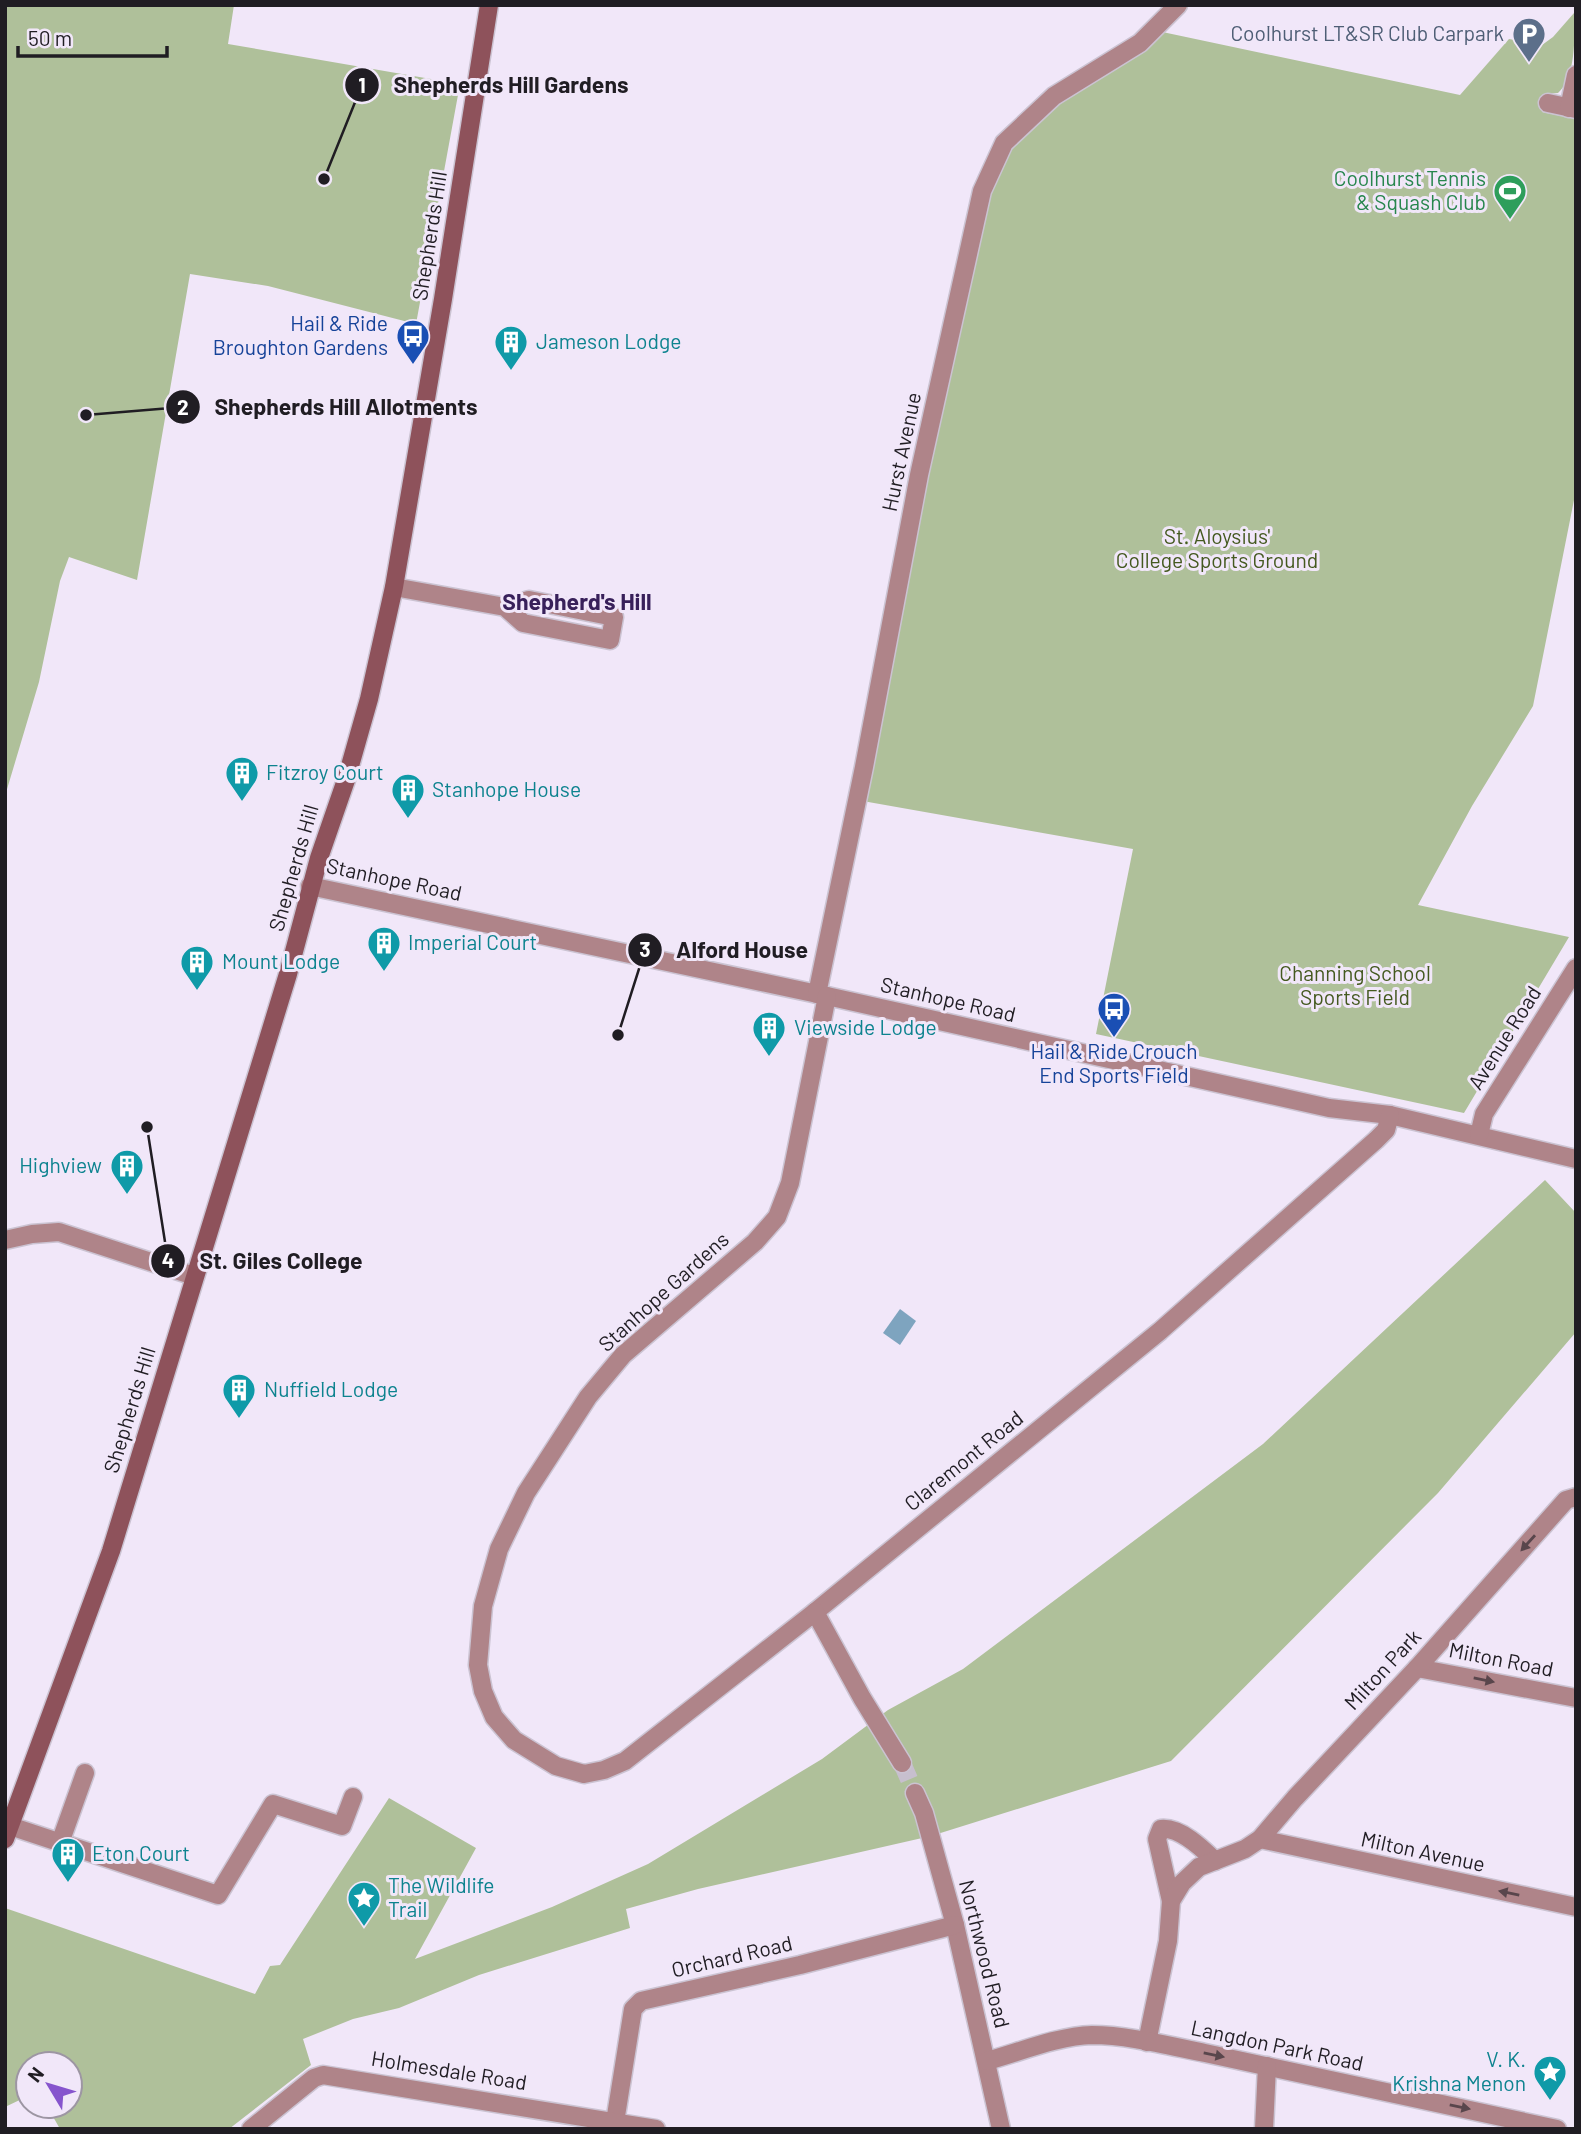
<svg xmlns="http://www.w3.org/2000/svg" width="1581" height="2134" font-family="Barlow,sans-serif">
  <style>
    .green { fill: #afc09a }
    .water { fill: #7ea4bf }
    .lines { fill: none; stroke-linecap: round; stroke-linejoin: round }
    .street-tunnel { stroke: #c7bfce; stroke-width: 18; stroke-dasharray: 18 9; stroke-linecap: butt }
    .street-casing { stroke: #cbc3d2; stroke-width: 21 }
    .secondary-casing { stroke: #cbc3d2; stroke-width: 21 }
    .street { stroke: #af8489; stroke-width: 18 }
    .secondary { stroke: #8e525b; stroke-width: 18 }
    .oneway { fill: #59464c }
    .labels { text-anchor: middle; stroke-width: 6; stroke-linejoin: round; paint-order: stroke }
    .service-label { font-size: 21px; fill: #4e5e75; stroke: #f1e7f9; text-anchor: end }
    .leisure-label { font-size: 21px; fill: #27864d; stroke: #f1e7f9; text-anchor: end }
    .street-label { font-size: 21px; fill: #201d23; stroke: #f1e7f9 }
    .transit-label { font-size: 21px; fill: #164399; stroke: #f1e7f9; text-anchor: end }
    .culture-label { font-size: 21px; fill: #0d838f; stroke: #f1e7f9; text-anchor: start }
    .park-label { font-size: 21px; fill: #44591f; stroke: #f1e7f9 }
    .neighbourhood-label { font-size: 23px; font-weight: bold; fill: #38205a; stroke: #f1e7f9 }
    .leader { fill: none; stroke: #201d23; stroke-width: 2.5 }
    .callout-dot { fill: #201d23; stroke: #f1e7f9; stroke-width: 2.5 }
    .mark-label { font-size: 21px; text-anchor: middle; font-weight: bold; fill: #fff }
    .callout-label { font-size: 23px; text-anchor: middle; font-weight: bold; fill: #201d23; stroke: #f1e7f9; stroke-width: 6; stroke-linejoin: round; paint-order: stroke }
  </style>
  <rect width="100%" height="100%" fill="#f1e7f9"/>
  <g class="green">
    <polygon points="5,5 234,5 228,44 460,84 416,324 268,286 190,274 137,580 69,557 60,581 39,682 5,796"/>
    <path d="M1574,13C1575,35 1576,78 1558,93L1546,94L1542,112L1576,119V490L1533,706L1472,806L1418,905L1569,937L1464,1113L1096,1034L1133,849L857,800L958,303L1004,143L1153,30L1460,95L1509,39L1542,45L1553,37Z"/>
    <polygon points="1545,1180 1576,1213 1576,1332 1438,1493 1171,1761 931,1836 698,1889 626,1909 630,1928 479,1975 399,2008 353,2019 303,2039 311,2065 229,2129 60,2129 47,2106 70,2106 70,2064 28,2064 28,2096 5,2107 5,1908 255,1994 270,1966 280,1965 389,1798 476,1848 415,1959 552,1907 648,1864 822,1759 888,1710 963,1669 1263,1444"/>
  </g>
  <polygon class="water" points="900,1309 916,1321 900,1345 883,1333"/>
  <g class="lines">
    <polyline class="street-tunnel" points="902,1763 915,1793"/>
    <defs>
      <g id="street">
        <polyline points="1548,103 1576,109"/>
        <polyline points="1569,108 1576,75"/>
        <polyline points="394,587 505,607 529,600 614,617 610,640 523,623 505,607"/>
        <polyline points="310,886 827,996 1329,1108 1390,1115 1576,1159"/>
        <polyline points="817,994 864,767 919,475 982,191 1004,143 1054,96 1140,43 1178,5"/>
        <polyline points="827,996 790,1183 777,1217 755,1242 623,1355 588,1397 526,1493 499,1549 483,1606 478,1665 483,1691 494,1717 514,1740 556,1766 584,1774 604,1770 625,1761 815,1612 1160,1331 1376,1140 1386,1130 1390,1115"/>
        <polyline points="1479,1135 1484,1114 1576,968"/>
        <polyline points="5,1240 32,1234 59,1232 194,1276"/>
        <polyline points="815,1612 862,1698 902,1763"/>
        <polyline points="1417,1668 1576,1698"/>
        <polyline points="915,1793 924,1813 955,1925 1001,2129"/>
        <polyline points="10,1826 218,1895 273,1804 342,1826 353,1797"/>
        <polyline points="1260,1839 1576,1907"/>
        <polyline points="60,1843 85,1773"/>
        <path d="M1171,1901L1157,1839L1161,1829C1180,1827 1202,1848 1215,1861"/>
        <polyline points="1147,2042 1168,1941 1171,1901 1182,1883 1199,1867 1245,1849 1260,1839 1295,1798 1417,1668 1566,1500 1576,1497"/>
        <path d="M987,2061C1020,2052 1058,2036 1092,2035C1128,2035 1170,2046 1205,2053L1557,2129"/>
        <polyline points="615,2122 633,2009 641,2001 800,1965 955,1925"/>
        <polyline points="251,2129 314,2078 323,2075 656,2129"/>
        <polyline points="1264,2129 1267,2066"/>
      </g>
      <polyline id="secondary" points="5,1839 111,1551 288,974 319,858 346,780 369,699 394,587 443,299 489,5"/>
    </defs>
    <use href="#street" class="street-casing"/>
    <use href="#secondary" class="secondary-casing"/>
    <use href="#street" class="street"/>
    <use href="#secondary" class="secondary"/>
  </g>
  <defs><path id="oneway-solid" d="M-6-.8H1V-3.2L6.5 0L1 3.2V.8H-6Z" transform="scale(1.75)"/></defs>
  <g class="oneway">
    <use href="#oneway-solid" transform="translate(1528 1543) rotate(132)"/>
    <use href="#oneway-solid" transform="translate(1484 1680) rotate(11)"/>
    <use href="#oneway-solid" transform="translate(1509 1893) rotate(-168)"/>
    <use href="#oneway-solid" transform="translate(1214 2055) rotate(11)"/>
    <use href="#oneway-solid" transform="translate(1460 2107) rotate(12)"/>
  </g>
  <defs>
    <symbol id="parking-pin" viewBox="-11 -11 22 30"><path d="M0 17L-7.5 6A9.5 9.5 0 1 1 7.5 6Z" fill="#5c6f8a" stroke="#f1e7f9"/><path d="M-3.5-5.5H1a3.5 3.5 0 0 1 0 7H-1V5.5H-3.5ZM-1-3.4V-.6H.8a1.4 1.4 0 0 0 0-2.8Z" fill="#fff"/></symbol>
    <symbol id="stadium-pin" viewBox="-11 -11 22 30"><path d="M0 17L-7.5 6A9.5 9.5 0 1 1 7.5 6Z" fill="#2e9e5b" stroke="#f1e7f9"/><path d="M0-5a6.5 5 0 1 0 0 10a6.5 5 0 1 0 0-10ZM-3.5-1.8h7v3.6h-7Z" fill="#fff"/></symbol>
    <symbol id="bus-pin" viewBox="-11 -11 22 30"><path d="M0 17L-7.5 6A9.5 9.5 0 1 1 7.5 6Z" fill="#1a4fb4" stroke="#f1e7f9"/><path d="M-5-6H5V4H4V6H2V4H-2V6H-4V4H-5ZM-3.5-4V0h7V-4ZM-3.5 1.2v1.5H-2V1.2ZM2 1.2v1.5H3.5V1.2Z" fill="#fff"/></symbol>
    <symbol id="building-pin" viewBox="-11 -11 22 30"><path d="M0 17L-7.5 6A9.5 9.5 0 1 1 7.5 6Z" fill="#0f9aa8" stroke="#f1e7f9"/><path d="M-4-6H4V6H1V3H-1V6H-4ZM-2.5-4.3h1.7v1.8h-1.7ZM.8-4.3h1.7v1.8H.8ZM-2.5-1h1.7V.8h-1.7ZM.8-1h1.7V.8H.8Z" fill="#fff"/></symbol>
    <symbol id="sight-pin" viewBox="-11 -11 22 30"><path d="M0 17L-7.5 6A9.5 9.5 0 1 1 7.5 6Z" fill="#0f9aa8" stroke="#f1e7f9"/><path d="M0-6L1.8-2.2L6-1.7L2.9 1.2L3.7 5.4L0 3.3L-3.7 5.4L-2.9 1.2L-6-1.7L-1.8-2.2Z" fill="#fff"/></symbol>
  </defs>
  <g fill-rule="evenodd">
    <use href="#parking-pin" x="1510" y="15" width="38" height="52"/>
    <use href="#stadium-pin" x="1491" y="172" width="38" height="52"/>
    <use href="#bus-pin" x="394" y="317" width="38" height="52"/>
    <use href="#building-pin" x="492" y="323" width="38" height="52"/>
    <use href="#building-pin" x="223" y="754" width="38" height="52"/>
    <use href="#building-pin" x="389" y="771" width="38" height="52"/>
    <use href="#building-pin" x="365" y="924" width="38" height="52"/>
    <use href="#building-pin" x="178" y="943" width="38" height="52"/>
    <use href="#bus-pin" x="1095" y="990" width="38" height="52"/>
    <use href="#building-pin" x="750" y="1009" width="38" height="52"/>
    <use href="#building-pin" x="108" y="1147" width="38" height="52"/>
    <use href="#building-pin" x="220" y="1371" width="38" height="52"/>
    <use href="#building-pin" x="49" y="1835" width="38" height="52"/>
    <use href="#sight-pin" x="345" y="1879" width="38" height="52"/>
    <use href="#sight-pin" x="1531" y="2053" width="38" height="52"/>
  </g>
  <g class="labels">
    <g class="service-label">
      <text x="1504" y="41">Coolhurst LT&amp;SR Club Carpark</text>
    </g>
    <g class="leisure-label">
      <text x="1486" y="186">Coolhurst Tennis<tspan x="1486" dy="24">&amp; Squash Club</tspan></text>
    </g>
    <g class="street-label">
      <text transform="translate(430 236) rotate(-81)" y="7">Shepherds Hill</text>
      <text transform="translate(902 452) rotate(-78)" y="7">Hurst Avenue</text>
      <text transform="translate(294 868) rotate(-74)" y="7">Shepherds Hill</text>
      <text transform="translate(394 880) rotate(12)" y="7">Stanhope Road</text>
      <text transform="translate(948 1000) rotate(13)" y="7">Stanhope Road</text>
      <text transform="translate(1505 1038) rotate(-58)" y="7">Avenue Road</text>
      <text transform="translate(664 1292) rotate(-42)" y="7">Stanhope Gardens</text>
      <text transform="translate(130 1410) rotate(-73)" y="7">Shepherds Hill</text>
      <text transform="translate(964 1461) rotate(-39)" y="7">Claremont Road</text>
      <text transform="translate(1501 1660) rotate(11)" y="7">Milton Road</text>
      <text transform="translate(1383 1670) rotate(-47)" y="7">Milton Park</text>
      <text transform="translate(1423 1852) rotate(12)" y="7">Milton Avenue</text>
      <text transform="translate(984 1954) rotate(76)" y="7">Northwood Road</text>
      <text transform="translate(732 1957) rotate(-13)" y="7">Orchard Road</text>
      <text transform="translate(1277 2046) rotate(12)" y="7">Langdon Park Road</text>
      <text transform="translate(449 2071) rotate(9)" y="7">Holmesdale Road</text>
    </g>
    <g class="transit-label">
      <text x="388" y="331">Hail &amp; Ride<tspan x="388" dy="24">Broughton Gardens</tspan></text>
      <text x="1114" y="1059" text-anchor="middle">Hail &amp; Ride Crouch<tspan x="1114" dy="24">End Sports Field</tspan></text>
    </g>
    <g class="culture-label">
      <text x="536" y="349">Jameson Lodge</text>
      <text x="266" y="780">Fitzroy Court</text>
      <text x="432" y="797">Stanhope House</text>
      <text x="408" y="950">Imperial Court</text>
      <text x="222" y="969">Mount Lodge</text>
      <text x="794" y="1035">Viewside Lodge</text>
      <text x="102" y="1173" text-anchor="end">Highview</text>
      <text x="264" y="1397">Nuffield Lodge</text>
      <text x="92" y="1861">Eton Court</text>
      <text x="388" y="1893">The Wildlife<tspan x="388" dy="24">Trail</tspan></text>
      <text x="1526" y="2067" text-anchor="end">V. K.<tspan x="1526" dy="24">Krishna Menon</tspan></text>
    </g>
    <g class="park-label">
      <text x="1217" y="544">St. Aloysius'<tspan x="1217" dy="24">College Sports Ground</tspan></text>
      <text x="1355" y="981">Channing School<tspan x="1355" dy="24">Sports Field</tspan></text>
    </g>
    <g class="neighbourhood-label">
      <text x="577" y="610">Shepherd's Hill</text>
    </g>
  </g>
  <path class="leader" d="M324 179L362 85M86 415L183 407M618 1035L645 950M147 1127L168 1261"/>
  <g class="callout-dot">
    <circle cx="324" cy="179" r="7"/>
    <circle cx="86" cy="415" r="7"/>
    <circle cx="618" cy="1035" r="7"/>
    <circle cx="147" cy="1127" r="7"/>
    <circle cx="362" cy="85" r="18"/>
    <circle cx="183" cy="407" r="18"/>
    <circle cx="645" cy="950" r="18"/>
    <circle cx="168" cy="1261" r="18"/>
  </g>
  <g class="mark-label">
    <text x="362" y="93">1</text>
    <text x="183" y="415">2</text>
    <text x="645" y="957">3</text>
    <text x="168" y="1268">4</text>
  </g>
  <g class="callout-label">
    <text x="511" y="93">Shepherds Hill Gardens</text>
    <text x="346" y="415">Shepherds Hill Allotments</text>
    <text x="742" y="958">Alford House</text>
    <text x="281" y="1269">St. Giles College</text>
  </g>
  <rect width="1581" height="2134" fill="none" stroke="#201d23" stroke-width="14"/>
  <g transform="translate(49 2085) rotate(308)"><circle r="33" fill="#f1e7f9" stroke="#9d96a3" stroke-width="2"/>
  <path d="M0-5L12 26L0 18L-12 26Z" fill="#8654cd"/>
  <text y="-10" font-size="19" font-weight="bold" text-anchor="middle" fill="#201d23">N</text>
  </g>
  <path d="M18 46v10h149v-10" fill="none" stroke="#201d23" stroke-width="3.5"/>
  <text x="28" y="46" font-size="21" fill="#201d23" stroke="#f1e7f9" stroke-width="5" paint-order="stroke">50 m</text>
</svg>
